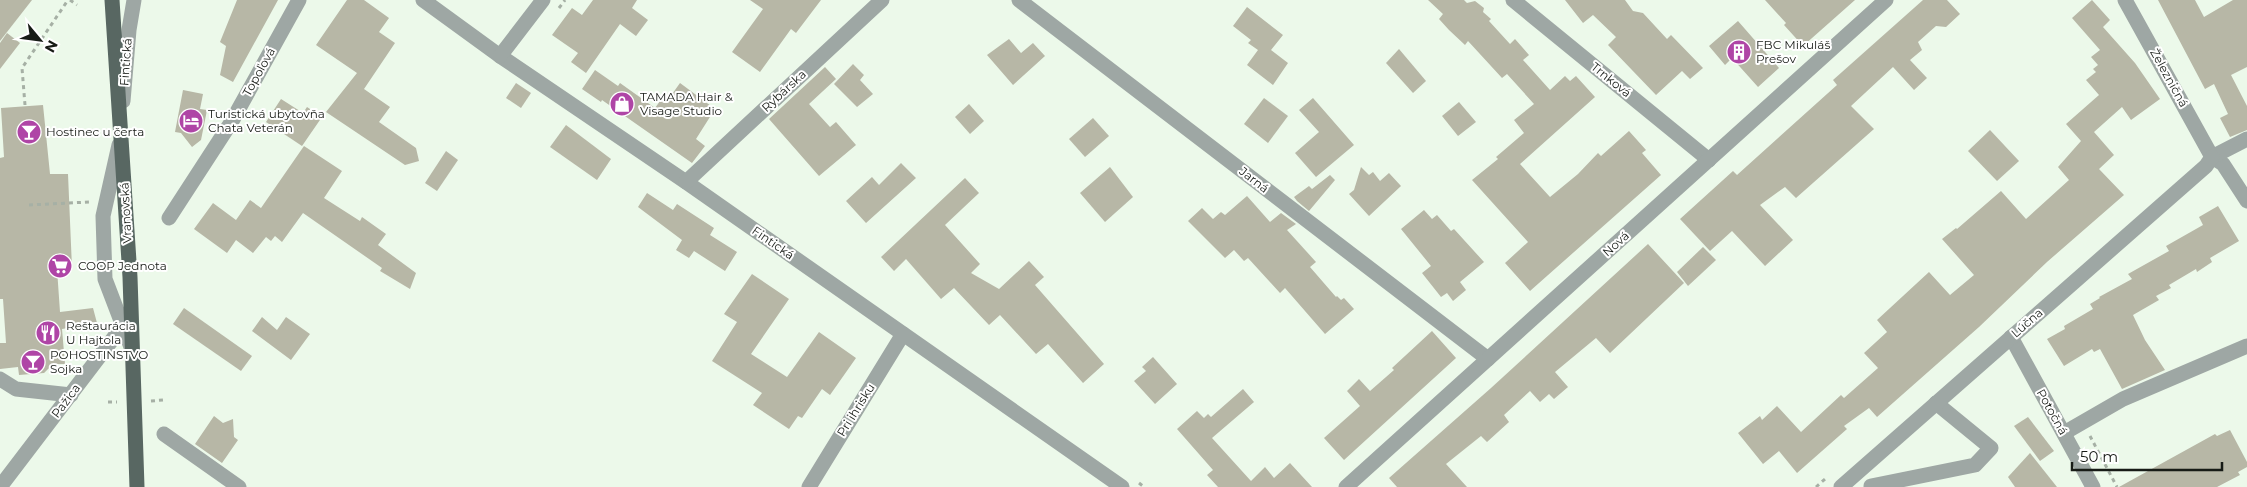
<svg xmlns="http://www.w3.org/2000/svg" width="2247" height="487" font-family="Montserrat,sans-serif">
  <style>
    .building { fill: #b7b7a6 }
    .lines { fill: none; stroke-linecap: round; stroke-linejoin: round }
    .path { stroke: #a6b0a5; stroke-width: 3; stroke-dasharray: 4 4; stroke-linecap: butt }
    .minor { stroke: #9ea7a4; stroke-width: 15 }
    .major { stroke: #586762; stroke-width: 15 }
    .labels { text-anchor: middle; stroke-width: 4; stroke-linejoin: round; paint-order: stroke }
    .poi-label { font-size: 12px; fill: #171b16; stroke: #fff; text-anchor: start }
    .street-label { font-size: 12px; fill: #171b16; stroke: #fff }
  </style>
  <rect width="100%" height="100%" fill="#ecf9ea"/>
  <g class="building">
    <polygon points="0,0 32,0 0,41"/>
    <polygon points="237,0 278,0 233,82 220,75 226,46 220,42"/>
    <polygon points="347,0 364,0 389,18 379,32 395,43 364,89 390,107 379,122 416,148 419,161 405,165 326,112 357,73 316,45"/>
    <polygon points="593,0 637,0 632,8 648,20 636,36 620,24 586,73 571,62 578,53 552,35 572,8 582,15"/>
    <polygon points="750,0 821,0 796,33 791,29 760,72 732,52 763,9"/>
    <polygon points="1428,0 1464,0 1467,3 1475,1 1484,8 1483,12 1491,19 1489,21 1510,44 1515,39 1529,55 1523,60 1550,90 1565,76 1570,81 1576,76 1595,97 1520,164 1550,197 1578,174 1598,153 1601,156 1629,131 1646,150 1642,153 1661,175 1530,291 1505,263 1528,242 1472,180 1498,159 1496,157 1524,133 1514,120 1534,104 1507,74 1502,78 1468,41 1465,45 1449,30 1439,19 1443,14"/>
    <polygon points="1565,0 1625,0 1633,11 1643,13 1667,39 1671,35 1703,68 1690,79 1682,71 1656,95 1608,45 1616,37 1593,15 1583,23"/>
    <polygon points="1765,0 1855,0 1803,46 1784,25 1786,23"/>
    <polygon points="1923,0 1947,0 1960,14 1946,27 1936,26 1918,42 1922,50 1910,60 1927,78 1914,90 1893,67 1851,106 1874,129 1796,198 1785,187 1760,205 1793,240 1765,266 1732,231 1710,251 1680,219 1733,171 1737,175 1837,85 1833,80"/>
    <polygon points="2092,0 2110,20 2103,27 2135,63 2160,99 2131,120 2122,107 2094,132 2114,155 2099,169 2124,195 2047,262 1979,327 1877,417 1869,408 1844,426 1847,429 1797,473 1779,451 1763,464 1738,433 1760,416 1762,420 1777,406 1801,432 1841,395 1844,398 1878,368 1864,353 1887,332 1877,320 1929,272 1950,295 1974,275 1942,239 1956,228 1957,229 2001,191 2026,219 2069,180 2058,167 2081,141 2066,124 2099,95 2086,80 2096,72 2093,69 2098,65 2091,57 2100,50 2072,18"/>
    <polygon points="2158,0 2195,0 2204,17 2233,0 2247,0 2247,67 2231,75 2247,106 2247,130 2230,137 2220,118 2228,114 2214,84 2205,89"/>
    <polygon points="1247,7 1283,35 1271,50 1288,63 1273,85 1247,65 1258,50 1248,43 1251,40 1233,26"/>
    <polygon points="1738,21 1779,68 1758,87 1732,58 1725,65 1709,46"/>
    <polygon points="7,33 20,43 0,69 0,43"/>
    <polygon points="1009,39 1021,53 1033,43 1045,56 1013,85 987,55"/>
    <polygon points="1399,49 1426,81 1413,93 1386,63"/>
    <polygon points="853,64 864,75 860,80 873,94 857,107 834,84"/>
    <polygon points="825,67 836,79 809,104 830,127 836,122 856,145 819,176 769,119"/>
    <polygon points="595,70 618,86 620,83 655,108 665,94 670,97 680,83 715,109 696,139 705,146 692,163 602,100 601,102 582,89"/>
    <polygon points="516,83 531,93 521,108 506,98"/>
    <polygon points="183,90 203,94 200,109 207,110 201,140 192,147 181,133 175,132"/>
    <polygon points="1264,98 1288,116 1268,143 1244,124"/>
    <polygon points="1313,98 1354,145 1316,177 1295,153 1319,132 1299,110"/>
    <polygon points="281,99 303,113 307,107 322,117 302,146 266,122"/>
    <polygon points="1459,102 1476,122 1458,136 1442,116"/>
    <polygon points="969,104 984,121 970,134 955,117"/>
    <polygon points="43,105 50,174 68,174 72,268 57,269 60,312 93,308 97,323 62,329 65,364 53,364 44,373 19,375 18,367 0,369 0,343 6,343 3,299 0,299 0,158 4,157 1,108"/>
    <polygon points="1093,118 1109,136 1085,157 1069,139"/>
    <polygon points="566,125 611,159 597,180 550,147"/>
    <polygon points="1990,130 2019,161 1997,181 1968,151"/>
    <polygon points="304,146 342,171 324,198 360,221 362,217 386,234 378,245 416,273 410,289 380,271 382,268 303,213 282,242 275,236 271,241 266,237 253,253 236,240 227,253 194,229 213,203 236,220 250,200 261,208"/>
    <polygon points="446,151 458,160 437,191 425,183"/>
    <polygon points="901,163 916,178 866,223 846,201 872,177 879,185"/>
    <polygon points="1110,167 1133,197 1105,222 1080,193"/>
    <polygon points="1361,167 1369,175 1373,172 1380,181 1389,173 1401,186 1369,216 1349,194 1354,190"/>
    <polygon points="1330,175 1335,180 1309,211 1297,201 1294,197 1309,186 1312,189"/>
    <polygon points="965,178 979,193 945,225 980,264 971,273 999,289 1029,261 1044,277 1035,285 1104,364 1083,383 1048,344 1036,354 1000,315 989,325 954,288 941,299 906,259 894,271 881,257"/>
    <polygon points="647,193 673,210 677,204 714,228 710,235 737,252 725,271 694,251 689,258 676,250 682,240 638,207"/>
    <polygon points="1247,196 1270,222 1281,213 1296,224 1287,230 1316,262 1310,267 1336,297 1337,296 1341,300 1344,298 1354,309 1325,334 1285,288 1280,293 1248,258 1244,261 1234,250 1225,258 1188,221 1202,208 1213,219 1221,212 1225,215"/>
    <polygon points="2218,206 2239,241 2210,258 2212,262 2197,272 2196,269 2169,285 2171,288 2156,296 2159,300 2133,315 2145,340 2165,370 2122,389 2100,349 2094,352 2092,349 2064,366 2047,339 2065,329 2064,326 2093,309 2090,304 2100,298 2099,297 2132,279 2128,274 2169,251 2166,246 2203,225 2199,217"/>
    <polygon points="1424,210 1432,219 1437,215 1451,231 1454,229 1484,262 1460,282 1466,290 1453,301 1447,293 1441,297 1422,273 1431,266 1401,229"/>
    <polygon points="1648,244 1684,283 1610,353 1596,338 1555,372 1568,387 1554,399 1549,394 1540,402 1530,391 1504,415 1509,422 1487,442 1481,436 1446,464 1467,487 1397,487 1389,478 1491,388"/>
    <polygon points="1703,247 1716,260 1688,286 1677,272"/>
    <polygon points="752,274 789,299 751,354 787,377 819,332 856,358 830,395 822,389 802,418 798,416 789,429 753,405 762,393 712,361 737,322 724,314"/>
    <polygon points="184,308 252,356 241,371 173,324"/>
    <polygon points="262,317 277,330 286,317 310,334 291,360 252,331"/>
    <polygon points="1432,331 1456,358 1344,460 1324,438 1360,406 1347,391 1359,379 1370,391 1394,370 1392,368"/>
    <polygon points="1153,357 1177,384 1155,404 1134,381 1146,371 1142,367"/>
    <polygon points="1243,389 1254,402 1212,438 1251,481 1265,467 1274,478 1290,463 1312,487 1218,487 1207,475 1213,470 1177,429 1197,411 1204,418 1208,414 1211,417"/>
    <polygon points="214,416 223,423 233,419 234,437 238,440 222,463 195,444"/>
    <polygon points="2028,417 2054,451 2040,461 2014,426"/>
    <polygon points="2230,430 2247,462 2247,467 2238,472 2240,475 2217,487 2119,487 2215,434 2217,436"/>
    <polygon points="2030,453 2057,487 2015,487 2008,477"/>
  </g>
  <g class="lines">
    <g class="path">
      <polyline points="70,0 77,5"/>
      <polyline points="559,8 565,0"/>
      <polyline points="25,105 22,68 68,0"/>
      <polyline points="29,205 89,202"/>
      <polyline points="151,401 163,400"/>
      <polyline points="108,402 117,402"/>
      <polyline points="2090,436 2117,487"/>
      <polyline points="1139,483 1144,487"/>
      <polyline points="1816,487 1825,479"/>
    </g>
    <g class="minor">
      <polyline points="423,0 500,56 686,182 1122,487"/>
      <polyline points="1019,0 1488,359"/>
      <polyline points="1513,0 1709,160"/>
      <polyline points="2125,0 2212,157"/>
      <polyline points="500,56 543,0"/>
      <polyline points="123,101 129,30 134,0"/>
      <polyline points="119,145 103,216 105,279 131,347"/>
      <polyline points="2212,157 2223,164 2247,201"/>
      <polyline points="2212,157 2247,139"/>
      <polyline points="686,182 882,0"/>
      <polyline points="169,218 232,121 299,0"/>
      <polyline points="2011,337 2093,487"/>
      <polyline points="0,379 16,389 71,395"/>
      <polyline points="2064,433 2123,399 2247,346"/>
      <polyline points="164,434 239,487"/>
      <polyline points="1871,486 1975,465 1991,448 1936,403"/>
      <polyline points="0,487 128,319"/>
      <polyline points="809,487 903,334"/>
      <polyline points="1346,487 1886,0"/>
      <polyline points="1841,487 2206,166 2212,157"/>
    </g>
    <polyline class="major" points="112,0 130,277 137,487"/>
  </g>
  <defs>
    <symbol id="building-disc" viewBox="-11 -11 22 22"><circle r="9.5" fill="#af45a6" stroke="#fff"/><path d="M-4-6H4V6H1V3H-1V6H-4ZM-2.5-4.3h1.7v1.8h-1.7ZM.8-4.3h1.7v1.8H.8ZM-2.5-1h1.7V.8h-1.7ZM.8-1h1.7V.8H.8Z" fill="#fff"/></symbol>
    <symbol id="shop-disc" viewBox="-11 -11 22 22"><circle r="9.5" fill="#af45a6" stroke="#fff"/><path d="M-5-2.5h2.3a2.7 3.5 0 0 1 5.4 0H5L5.5 6h-11ZM-1.5-2.5h3a1.5 2.3 0 0 0-3 0Z" fill="#fff"/></symbol>
    <symbol id="hotel-disc" viewBox="-11 -11 22 22"><circle r="9.5" fill="#af45a6" stroke="#fff"/><path d="M-6-4.5h1.5V1H6V5H4.5V3h-9V5H-6ZM-4 0a1.8 1.8 0 1 1 3.6 0ZM.5 0V-2.5h3Q6-2.5 6 0Z" fill="#fff"/></symbol>
    <symbol id="bar-disc" viewBox="-11 -11 22 22"><circle r="9.5" fill="#af45a6" stroke="#fff"/><path d="M-6-5H6L.8 .8V4.5H3.5V6h-7V4.5H-.8V.8Z" fill="#fff"/></symbol>
    <symbol id="supermarket-disc" viewBox="-11 -11 22 22"><circle r="9.5" fill="#af45a6" stroke="#fff"/><path d="M-6-5.5h2.5l.6 2H6L4.5 2H-2.5L-4.4-4H-6ZM-1.5 3.2a1.3 1.3 0 1 0 .1 0ZM3 3.2a1.3 1.3 0 1 0 .1 0Z" fill="#fff"/></symbol>
    <symbol id="restaurant-disc" viewBox="-11 -11 22 22"><circle r="9.5" fill="#af45a6" stroke="#fff"/><path d="M-5-6h1v4h1v-4h1v4h1v-4h1v5L-1.5 .5V6h-2V.5L-5-1ZM5-6V6H3V1.5H1.5Q1.5-4 5-6Z" fill="#fff"/></symbol>
  </defs>
  <g fill-rule="evenodd">
    <use href="#building-disc" x="1725" y="38" width="28" height="28"/>
    <use href="#shop-disc" x="608" y="90" width="28" height="28"/>
    <use href="#hotel-disc" x="177" y="107" width="28" height="28"/>
    <use href="#bar-disc" x="15" y="118" width="28" height="28"/>
    <use href="#supermarket-disc" x="46" y="252" width="28" height="28"/>
    <use href="#restaurant-disc" x="34" y="319" width="28" height="28"/>
    <use href="#bar-disc" x="19" y="348" width="28" height="28"/>
  </g>
  <g class="labels">
    <g class="poi-label">
      <text x="1756" y="49">FBC Mikuláš<tspan x="1756" dy="14">Prešov</tspan></text>
      <text x="640" y="101">TAMADA Hair &amp;<tspan x="640" dy="14">Visage Studio</tspan></text>
      <text x="208" y="118">Turistická ubytovňa<tspan x="208" dy="14">Chata Veterán</tspan></text>
      <text x="46" y="136">Hostinec u čerta</text>
      <text x="78" y="270">COOP Jednota</text>
      <text x="66" y="330">Reštaurácia<tspan x="66" dy="14">U Hajtola</tspan></text>
      <text x="50" y="359">POHOSTINSTVO<tspan x="50" dy="14">Sojka</tspan></text>
    </g>
    <g class="street-label">
      <text transform="translate(126 62) rotate(-86)" y="4">Fintická</text>
      <text transform="translate(259 72) rotate(-61)" y="4">Topoľová</text>
      <text transform="translate(2169 78) rotate(61)" y="4">Železničná</text>
      <text transform="translate(1611 80) rotate(39)" y="4">Trnková</text>
      <text transform="translate(784 91) rotate(-43)" y="4">Rybárska</text>
      <text transform="translate(1254 180) rotate(38)" y="4">Jarná</text>
      <text transform="translate(126 213) rotate(-93)" y="4">Vranovská</text>
      <text transform="translate(773 243) rotate(35)" y="4">Fintická</text>
      <text transform="translate(1616 244) rotate(-42)" y="4">Nová</text>
      <text transform="translate(2027 323) rotate(-41)" y="4">Lúčna</text>
      <text transform="translate(66 401) rotate(-53)" y="4">Pažica</text>
      <text transform="translate(856 410) rotate(-58)" y="4">Pri ihrisku</text>
      <text transform="translate(2052 412) rotate(61)" y="4">Potočná</text>
    </g>
  </g>
  <g transform="translate(40 40) rotate(119)" stroke="#ffffff" stroke-width="4" paint-order="stroke">
  <path d="M0-4L9 19L0 12L-9 19Z" fill="#171b16"/>
  <text y="-8" font-size="14" font-weight="bold" text-anchor="middle" fill="#171b16">N</text>
  </g>
  <path d="M2072 462v8h150v-8" fill="none" stroke="#171b16" stroke-width="2.5"/>
  <text x="2080" y="462" font-size="15" fill="#171b16" stroke="#ffffff" stroke-width="4" paint-order="stroke">50 m</text>
</svg>
